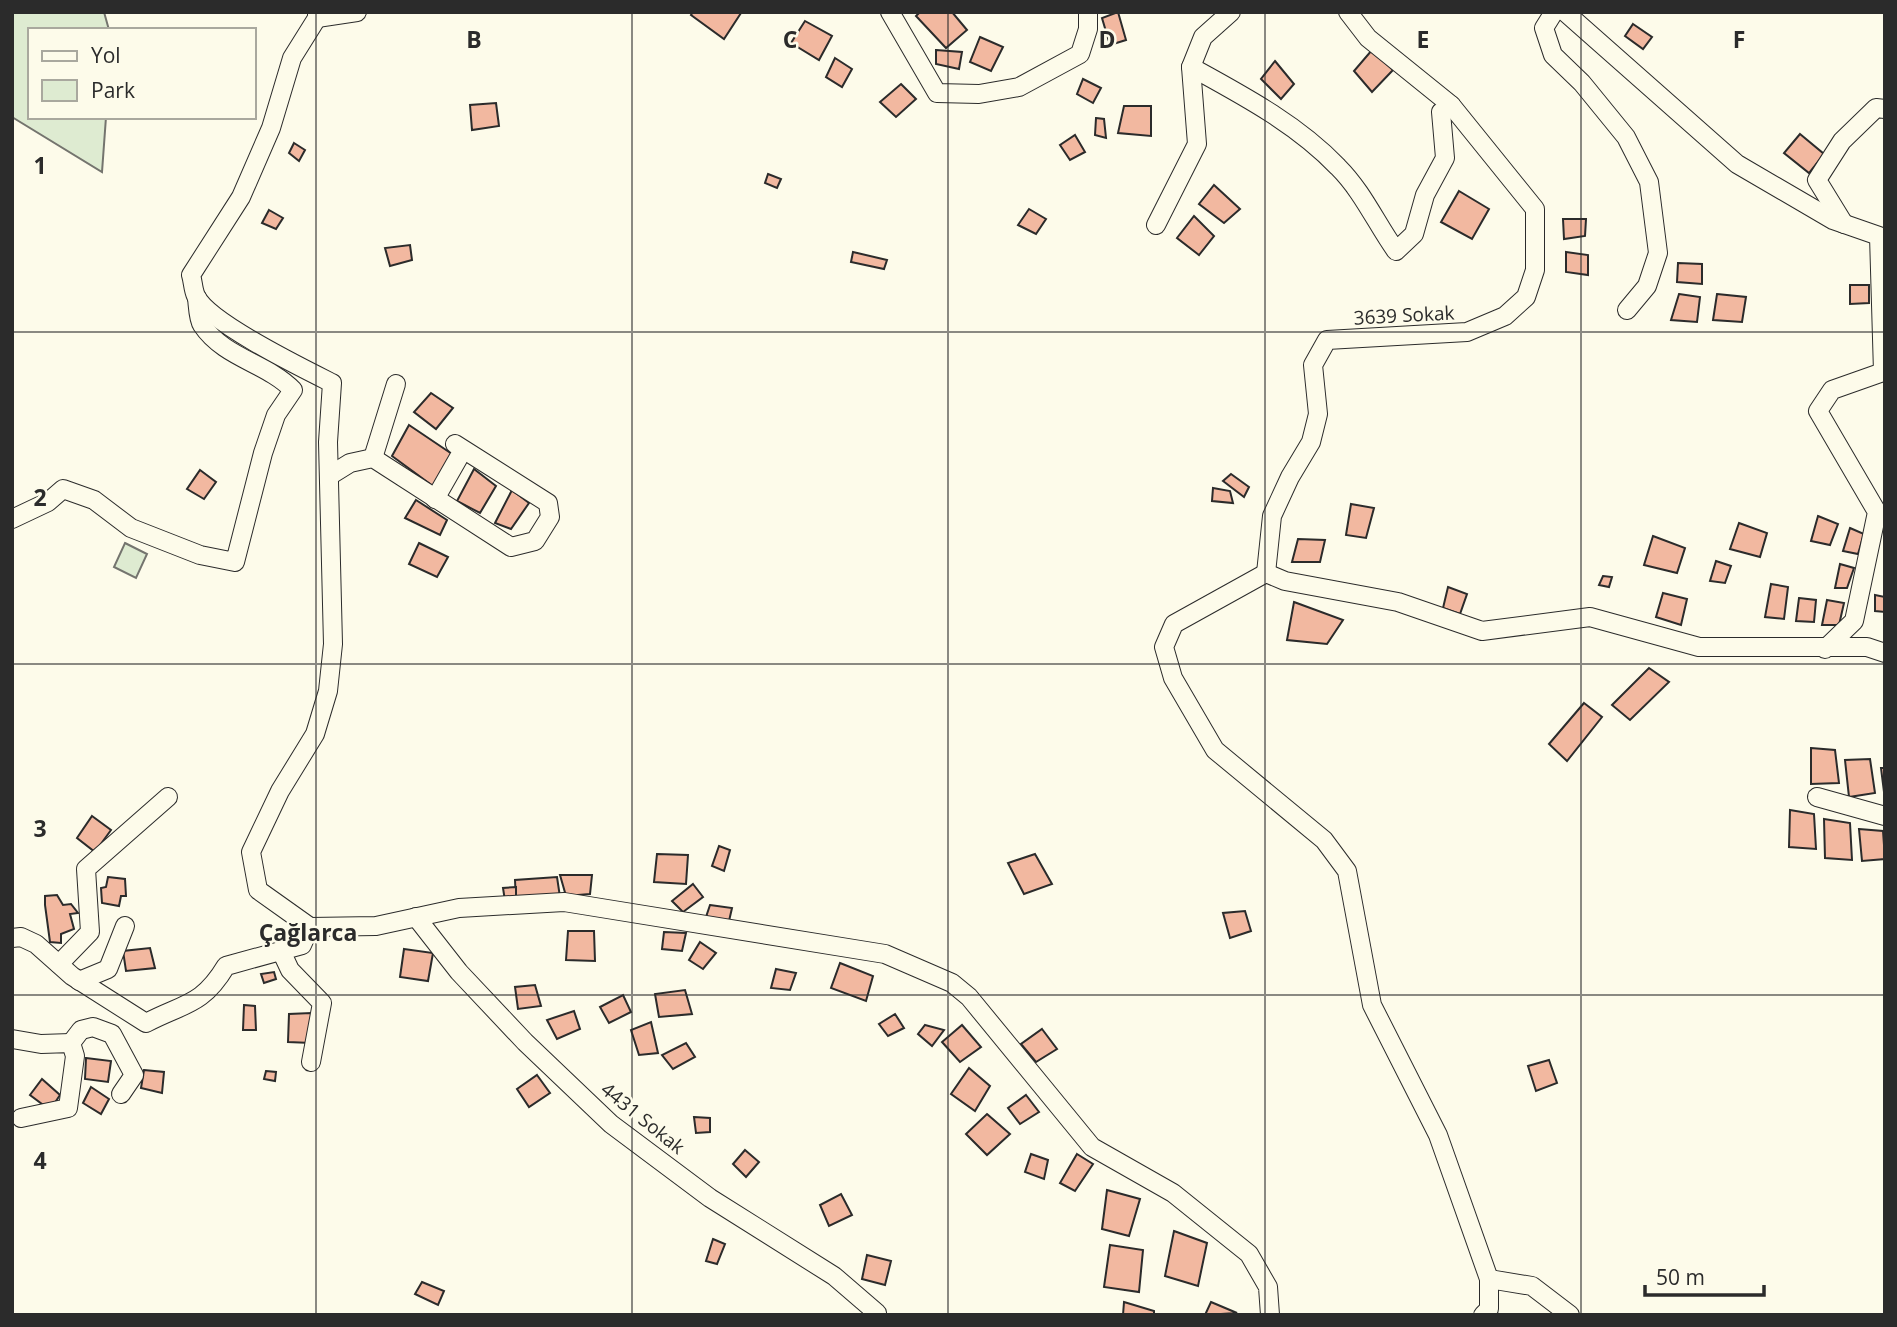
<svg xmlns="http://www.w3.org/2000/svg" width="1897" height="1327" font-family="'Open Sans',sans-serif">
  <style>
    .green { fill: #deebd1; stroke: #74746e; stroke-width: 2 }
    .building { fill: #f2b8a0; stroke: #2b2b2b; stroke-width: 2 }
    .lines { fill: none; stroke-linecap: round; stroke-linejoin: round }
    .minor-casing { stroke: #2b2b2b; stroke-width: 20 }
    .minor { stroke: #fdfbea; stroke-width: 18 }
    .grid { fill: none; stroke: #2b2b2b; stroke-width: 2; stroke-opacity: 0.55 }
    .labels { text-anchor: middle; stroke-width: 5; stroke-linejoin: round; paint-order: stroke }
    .street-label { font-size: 19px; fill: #2b2b2b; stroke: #fdfbea }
    .quarter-label { font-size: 23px; font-weight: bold; fill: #2b2b2b; stroke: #fdfbea }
    .grid-label { font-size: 23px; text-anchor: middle; font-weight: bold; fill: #2b2b2b; stroke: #fdfbea; stroke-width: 5; stroke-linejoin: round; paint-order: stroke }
  </style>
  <rect width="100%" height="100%" fill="#fdfbea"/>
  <g class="green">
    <polygon points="12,12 104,12 109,30 30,30 30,117 106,117 102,172 12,117"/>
    <polygon points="125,543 147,554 136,578 114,567"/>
  </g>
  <g class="building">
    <polygon points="693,12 741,12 741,13 724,39 691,15"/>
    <polygon points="920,12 952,12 967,30 946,48 916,16"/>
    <polygon points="1118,12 1126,40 1110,45 1102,18"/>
    <polygon points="805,21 832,36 819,60 791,43"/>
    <polygon points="1633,24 1652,37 1643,49 1625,36"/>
    <polygon points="980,37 1003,47 991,71 970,62"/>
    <polygon points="936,50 962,52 959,69 936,64"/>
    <polygon points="1372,50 1393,70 1372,92 1354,71"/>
    <polygon points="835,58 852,69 842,87 826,77"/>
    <polygon points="1275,61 1294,84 1281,99 1261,79"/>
    <polygon points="1083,79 1101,88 1093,103 1077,94"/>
    <polygon points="901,84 916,99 896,117 880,102"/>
    <polygon points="496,103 499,126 472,130 470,105"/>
    <polygon points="1124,106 1151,106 1151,136 1118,133"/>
    <polygon points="1096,118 1104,119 1106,138 1095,135"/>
    <polygon points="1800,134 1824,154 1809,173 1784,153"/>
    <polygon points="1075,135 1085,152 1070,160 1060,145"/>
    <polygon points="294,143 305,150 299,161 289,153"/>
    <polygon points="768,174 781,179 777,188 765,183"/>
    <polygon points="1214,185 1240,209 1224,223 1199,204"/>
    <polygon points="1459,191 1489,209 1472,239 1441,222"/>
    <polygon points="1029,209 1046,219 1036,234 1018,225"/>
    <polygon points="269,210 283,218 276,229 262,223"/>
    <polygon points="1194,216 1214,236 1199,255 1177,238"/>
    <polygon points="1563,219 1586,219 1585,236 1564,239"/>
    <polygon points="410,245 412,260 390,266 385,248"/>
    <polygon points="853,252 887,260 884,269 851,262"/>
    <polygon points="1566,252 1588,255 1588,275 1566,272"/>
    <polygon points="1678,263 1702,264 1702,284 1677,282"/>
    <polygon points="1850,285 1869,285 1869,303 1850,304"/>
    <polygon points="1679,294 1700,297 1697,322 1671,320"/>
    <polygon points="1717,294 1746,297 1742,322 1713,320"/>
    <polygon points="431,393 453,408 436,429 414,412"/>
    <polygon points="409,425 455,456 437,489 392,456"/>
    <polygon points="474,469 496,486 480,513 457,501"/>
    <polygon points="200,470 216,482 204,499 187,489"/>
    <polygon points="1231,474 1249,487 1244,497 1223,481"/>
    <polygon points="1213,488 1230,491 1233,503 1212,501"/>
    <polygon points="512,490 529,503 511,529 495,523"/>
    <polygon points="416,500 447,520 440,535 405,518"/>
    <polygon points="1351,504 1374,508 1366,538 1346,535"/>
    <polygon points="1818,516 1838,524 1830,545 1811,541"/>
    <polygon points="1739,523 1767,533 1760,557 1730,549"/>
    <polygon points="1850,528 1864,534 1858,554 1843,551"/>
    <polygon points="1653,536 1685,548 1677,573 1644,565"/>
    <polygon points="1298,539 1325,540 1320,562 1292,562"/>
    <polygon points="419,543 448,557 437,577 409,564"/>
    <polygon points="1716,561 1731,566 1725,583 1710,581"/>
    <polygon points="1840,564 1854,568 1847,588 1835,588"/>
    <polygon points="1603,576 1612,577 1609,587 1599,585"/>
    <polygon points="1771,584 1788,587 1784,619 1765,617"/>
    <polygon points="1448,587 1467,594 1460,614 1443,608"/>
    <polygon points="1663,593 1687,599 1681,625 1656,617"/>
    <polygon points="1875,595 1885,597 1885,612 1875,611"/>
    <polygon points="1799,598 1816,600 1814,622 1796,621"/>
    <polygon points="1827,600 1844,603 1839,625 1822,625"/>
    <polygon points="1294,602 1343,620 1327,644 1287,640"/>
    <polygon points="1649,668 1669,682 1630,720 1612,705"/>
    <polygon points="1584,703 1602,717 1567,761 1549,744"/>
    <polygon points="1811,748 1835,750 1839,783 1811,784"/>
    <polygon points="1870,759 1875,793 1849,797 1845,760"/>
    <polygon points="1881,768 1885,768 1885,800"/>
    <polygon points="1790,810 1814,814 1816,849 1789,847"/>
    <polygon points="92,816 111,830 95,852 77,838"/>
    <polygon points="1824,819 1850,823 1852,860 1825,858"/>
    <polygon points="1859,829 1883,831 1885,859 1862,861"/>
    <polygon points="719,846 730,850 724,871 712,866"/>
    <polygon points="657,854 688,855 686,884 654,882"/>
    <polygon points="1035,854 1052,884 1024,894 1008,863"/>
    <polygon points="560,875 592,875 590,894 566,896"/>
    <polygon points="108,877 125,879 126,896 121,896 119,906 102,903 101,888 106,887"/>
    <polygon points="557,877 560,897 516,902 515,880"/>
    <polygon points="693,884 703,897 683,912 672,901"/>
    <polygon points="516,887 516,902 505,901 503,888"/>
    <polygon points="57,895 63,905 71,904 78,913 70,914 74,929 61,934 61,943 50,942 45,905 45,896"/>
    <polygon points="710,905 732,908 729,921 706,917"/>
    <polygon points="1245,911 1251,931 1230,938 1223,913"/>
    <polygon points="568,931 594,931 595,961 566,960"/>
    <polygon points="664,932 686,933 682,951 662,949"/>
    <polygon points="700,942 716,953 703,969 689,960"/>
    <polygon points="150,948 155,968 126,971 123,951"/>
    <polygon points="404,949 433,953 428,981 400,977"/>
    <polygon points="840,963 873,976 866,1001 831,988"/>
    <polygon points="776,969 796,973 790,990 771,988"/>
    <polygon points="274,972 276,979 264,983 261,974"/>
    <polygon points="535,985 541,1006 518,1009 515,987"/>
    <polygon points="685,990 692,1014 659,1017 655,994"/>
    <polygon points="623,995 631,1012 609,1023 600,1007"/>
    <polygon points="244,1005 255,1006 256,1030 243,1030"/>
    <polygon points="574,1011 580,1029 557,1039 547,1020"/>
    <polygon points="311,1013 311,1043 288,1042 289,1014"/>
    <polygon points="895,1014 904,1028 888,1036 879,1024"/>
    <polygon points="651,1022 658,1053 639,1055 631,1030"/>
    <polygon points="925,1025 944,1030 932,1046 918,1034"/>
    <polygon points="962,1025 981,1047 960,1062 942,1042"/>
    <polygon points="1042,1029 1057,1049 1036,1062 1021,1044"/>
    <polygon points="686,1043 695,1057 673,1069 662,1055"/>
    <polygon points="86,1058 111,1061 108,1082 85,1079"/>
    <polygon points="1549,1060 1557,1083 1536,1091 1528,1066"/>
    <polygon points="969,1068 990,1086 975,1111 951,1094"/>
    <polygon points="144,1070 164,1072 162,1093 141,1088"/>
    <polygon points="266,1071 276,1072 275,1081 264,1079"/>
    <polygon points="537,1075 550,1093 529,1107 517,1089"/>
    <polygon points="42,1079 60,1095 50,1110 30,1095"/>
    <polygon points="91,1087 109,1099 101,1114 83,1103"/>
    <polygon points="1026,1095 1039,1112 1020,1124 1008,1108"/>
    <polygon points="987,1114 1010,1134 987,1155 966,1134"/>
    <polygon points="694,1117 710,1118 710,1132 696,1133"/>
    <polygon points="745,1150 759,1162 746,1177 733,1164"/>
    <polygon points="1031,1154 1048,1160 1044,1179 1025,1172"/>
    <polygon points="1077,1154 1093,1164 1075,1191 1060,1183"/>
    <polygon points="1107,1190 1140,1199 1129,1236 1102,1229"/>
    <polygon points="841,1194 852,1215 829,1226 820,1205"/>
    <polygon points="1174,1231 1207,1243 1198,1286 1165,1276"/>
    <polygon points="713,1239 725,1244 717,1264 706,1261"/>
    <polygon points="1110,1245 1143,1250 1139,1292 1104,1287"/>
    <polygon points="867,1255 891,1261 885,1285 862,1279"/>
    <polygon points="422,1282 444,1291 438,1305 415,1294"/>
    <polygon points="1124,1302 1154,1311 1154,1315 1123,1315"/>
    <polygon points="1211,1302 1237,1313 1205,1315"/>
  </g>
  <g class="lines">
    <defs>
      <g id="minor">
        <path d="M317,12V18L292,58L271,128L241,197L191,275C193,281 193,290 196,296C208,322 304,369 332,383L328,442L333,644L328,691L315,734L280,791L251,852L258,890L310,927L376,926L459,908L564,902L885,954L952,983L969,997L1092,1147L1173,1193L1249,1254L1268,1287L1270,1315"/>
        <polyline points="890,12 937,93 979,94 1019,87 1080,54 1088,29 1088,12"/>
        <polyline points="1554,12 1544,28 1553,55 1582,83 1626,137 1649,182 1658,253 1647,286 1627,310"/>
        <polyline points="1565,12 1737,164 1833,220 1879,236 1883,372 1832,390 1818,411 1877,512 1854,621 1825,649"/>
        <polyline points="317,18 357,12"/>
        <path d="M1191,67C1242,95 1297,124 1338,167C1363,192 1376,223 1396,251L1414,234L1425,195L1445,158L1441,112L1451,105"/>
        <polyline points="1844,224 1817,180 1842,141 1876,108 1885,109"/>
        <polyline points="1156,225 1197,144 1191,67 1203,37 1231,12"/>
        <polyline points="373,458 396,384"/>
        <polyline points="329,476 350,463 373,458 511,547 535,541 550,517 548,503 455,444"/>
        <polyline points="435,499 463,450"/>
        <path d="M12,519L48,502L63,489L94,500L131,528L200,555L235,562L263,453L276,415L293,390C267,363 224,358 202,325C198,319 198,306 197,298"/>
        <polyline points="1266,573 1272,516 1290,477 1311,442 1318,414 1313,365 1327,340 1467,332 1505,316 1526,297 1535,270 1535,209 1451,105 1368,38 1348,12"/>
        <polyline points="1817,797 1885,816"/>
        <polyline points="416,917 459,972 525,1042 611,1124 710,1198 834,1276 877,1313"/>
        <path d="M12,938L21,937L36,944L72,976L146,1023C184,1003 202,1006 226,966L302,945L310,927"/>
        <polyline points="282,953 290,970 322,1003 311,1062"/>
        <polyline points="59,964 90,932 86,869 168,797"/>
        <polyline points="79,981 108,969 125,926"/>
        <polyline points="12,1039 41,1044 71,1043 75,1056 68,1108 21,1118"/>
        <polyline points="71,1043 81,1030 93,1027 112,1034 134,1075 121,1094"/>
        <polyline points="1489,1279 1532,1286 1570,1315"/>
        <polyline points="1483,1315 1489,1309 1489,1279 1438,1135 1372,1005 1347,871 1324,840 1215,750 1173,678 1164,647 1174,624 1266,573 1285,581 1398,602 1482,631 1590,617 1699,647 1867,647 1885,653"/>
      </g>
    </defs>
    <use href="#minor" class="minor-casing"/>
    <use href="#minor" class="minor"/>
  </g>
  <path class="grid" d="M316,12V1315M632,12V1315M948,12V1315M1265,12V1315M1581,12V1315M12,332H1885M12,664H1885M12,995H1885"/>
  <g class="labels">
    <g class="street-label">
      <text transform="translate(1404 315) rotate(-3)" y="7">3639 Sokak</text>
      <text transform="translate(643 1118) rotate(39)" y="7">4431 Sokak</text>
    </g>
    <g class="quarter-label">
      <text x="308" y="941">Çağlarca</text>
    </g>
  </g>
  <g class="grid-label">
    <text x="474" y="48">B</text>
    <text x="790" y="48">C</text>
    <text x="1107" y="48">D</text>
    <text x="1423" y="48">E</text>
    <text x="1739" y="48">F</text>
    <text x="40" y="174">1</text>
    <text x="40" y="506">2</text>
    <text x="40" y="837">3</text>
    <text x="40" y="1169">4</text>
  </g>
  <rect width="1897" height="1327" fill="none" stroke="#2b2b2b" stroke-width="28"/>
  <rect x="28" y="28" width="228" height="91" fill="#fdfbea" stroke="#a9a89e" stroke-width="2"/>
  <rect x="42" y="51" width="35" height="10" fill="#fdfbea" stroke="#a9a89e" stroke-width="2"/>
  <text x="91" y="63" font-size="21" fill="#2b2b2b">Yol</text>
  <rect x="42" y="80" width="35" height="21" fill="#deebd1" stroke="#a9a89e" stroke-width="2"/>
  <text x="91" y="98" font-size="21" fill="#2b2b2b">Park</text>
  <path d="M1645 1285v10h119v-10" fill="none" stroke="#2b2b2b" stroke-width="3.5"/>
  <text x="1656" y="1285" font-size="21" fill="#2b2b2b" stroke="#fdfbea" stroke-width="5" paint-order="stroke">50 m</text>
</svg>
